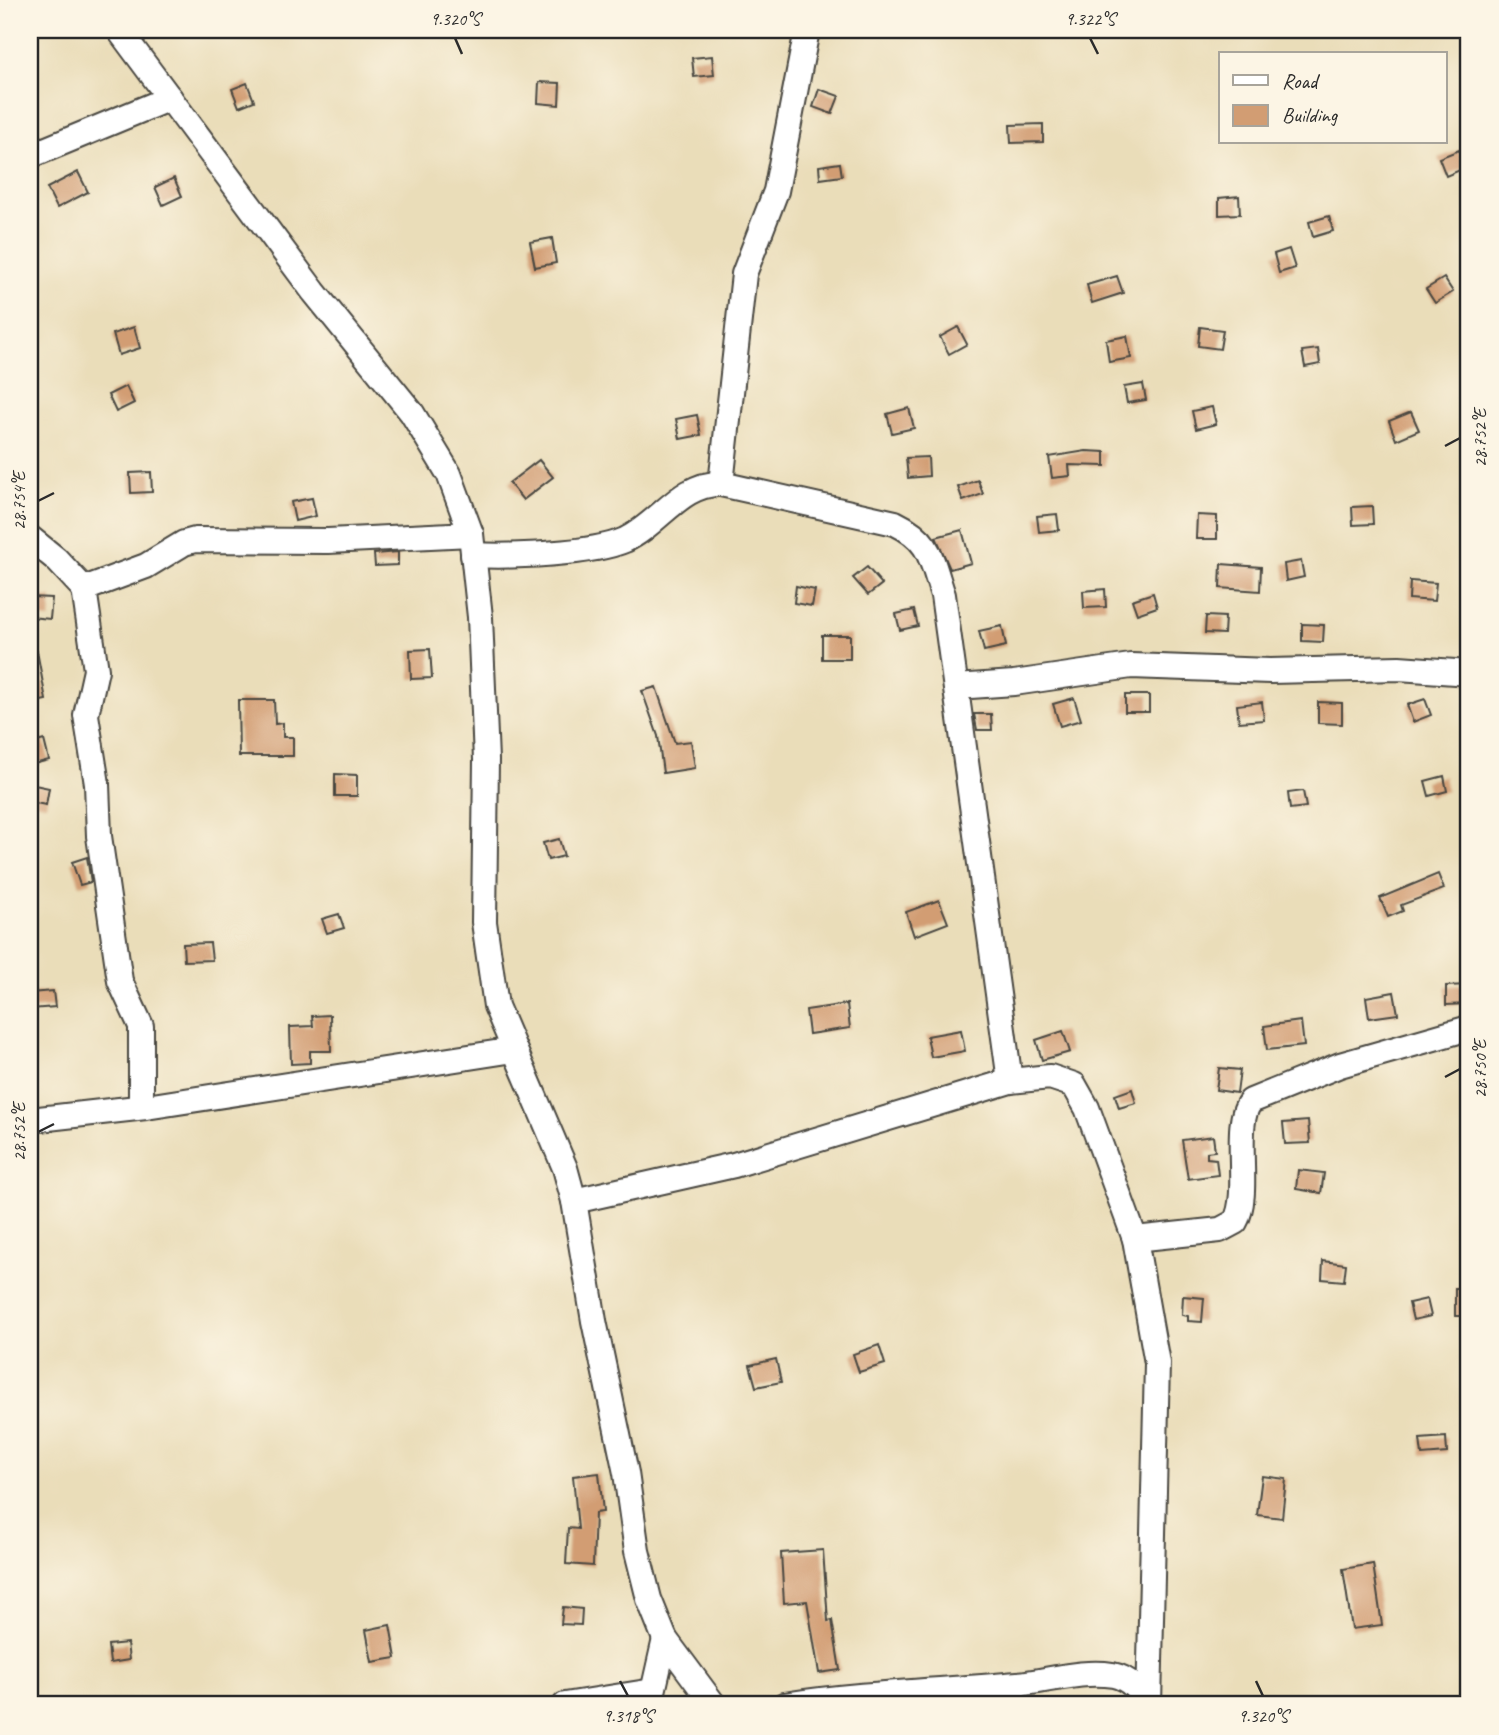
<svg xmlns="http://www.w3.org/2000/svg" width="1499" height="1735" font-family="Caveat,sans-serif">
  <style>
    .building { fill: #d29d73 }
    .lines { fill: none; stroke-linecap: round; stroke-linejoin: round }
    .minor-casing { stroke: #484640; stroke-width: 28 }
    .minor { stroke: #fff; stroke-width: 24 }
    .ticks { fill: none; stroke: #2b2b2b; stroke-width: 2.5 }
    .neatline { fill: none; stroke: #2b2b2b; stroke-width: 2.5 }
    .ticks-label { font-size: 18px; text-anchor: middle; fill: #2b2b2b }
  </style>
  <rect width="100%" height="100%" fill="#fcf5e5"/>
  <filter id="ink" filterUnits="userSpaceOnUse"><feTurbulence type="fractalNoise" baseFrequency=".0143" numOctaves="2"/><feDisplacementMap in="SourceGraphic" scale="14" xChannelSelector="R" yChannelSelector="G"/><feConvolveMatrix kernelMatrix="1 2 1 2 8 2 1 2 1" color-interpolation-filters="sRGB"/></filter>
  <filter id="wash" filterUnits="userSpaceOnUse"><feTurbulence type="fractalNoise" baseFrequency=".00686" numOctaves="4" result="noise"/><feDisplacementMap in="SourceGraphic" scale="28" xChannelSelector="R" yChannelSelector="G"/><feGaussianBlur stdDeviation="1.57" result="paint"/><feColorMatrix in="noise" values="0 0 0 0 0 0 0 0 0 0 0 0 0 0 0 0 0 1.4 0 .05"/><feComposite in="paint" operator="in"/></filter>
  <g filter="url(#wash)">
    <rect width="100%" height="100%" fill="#eaddb9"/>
    <g id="blocks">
      <g class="building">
        <polygon points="712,56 714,75 694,77 692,58"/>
        <polygon points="539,82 560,83 559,105 538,103"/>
        <polygon points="247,83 254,101 239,107 232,89"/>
        <polygon points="819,89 839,96 832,114 813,107"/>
        <polygon points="1043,124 1043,142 1011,143 1010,125"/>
        <polygon points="1459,150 1465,168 1446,176 1439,158"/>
        <polygon points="840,163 842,176 820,179 819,166"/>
        <polygon points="78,172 88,192 57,208 47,188"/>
        <polygon points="174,178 182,196 163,205 155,187"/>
        <polygon points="1239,196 1240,214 1219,215 1219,198"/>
        <polygon points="1329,216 1333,231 1313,237 1309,222"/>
        <polygon points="552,238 556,263 535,267 530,242"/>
        <polygon points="1289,249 1295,268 1279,273 1274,254"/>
        <polygon points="1117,276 1123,293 1092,303 1087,285"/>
        <polygon points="1444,278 1453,292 1435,303 1426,289"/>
        <polygon points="134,327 140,348 119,355 113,334"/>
        <polygon points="958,327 967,344 949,354 940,337"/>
        <polygon points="1200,327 1223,330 1220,349 1198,346"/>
        <polygon points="1127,336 1131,358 1109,362 1106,340"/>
        <polygon points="1318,349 1320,364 1305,367 1302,351"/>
        <polygon points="1143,384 1146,400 1127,403 1124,387"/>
        <polygon points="126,386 134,403 116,412 108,395"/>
        <polygon points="1212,407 1216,424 1196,429 1192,411"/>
        <polygon points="909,408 914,428 892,433 887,414"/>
        <polygon points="1411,412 1419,430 1396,440 1389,421"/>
        <polygon points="697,415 701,435 680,439 676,419"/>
        <polygon points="1086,451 1105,452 1105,466 1069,465 1070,476 1052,478 1049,457"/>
        <polygon points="928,457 929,476 908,478 906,458"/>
        <polygon points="539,460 553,477 523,500 509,483"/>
        <polygon points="151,472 152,492 131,493 130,473"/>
        <polygon points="978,480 983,494 963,501 958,487"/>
        <polygon points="312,498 316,516 295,521 291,502"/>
        <polygon points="1372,506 1373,524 1353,525 1352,507"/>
        <polygon points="1057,514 1059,530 1039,532 1037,516"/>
        <polygon points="1197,515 1217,516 1217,539 1196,539"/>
        <polygon points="962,530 971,563 950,569 936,537"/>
        <polygon points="398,552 398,565 375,566 374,554"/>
        <polygon points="1301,561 1304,577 1286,581 1284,564"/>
        <polygon points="1221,564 1261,567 1260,591 1220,588"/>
        <polygon points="867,567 882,584 868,595 853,578"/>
        <polygon points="1410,581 1436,583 1434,601 1409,599"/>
        <polygon points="796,586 815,590 812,606 794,603"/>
        <polygon points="1105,589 1106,607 1084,608 1083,591"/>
        <polygon points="1153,593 1157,607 1137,614 1132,600"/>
        <polygon points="30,597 52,598 50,619 30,617"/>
        <polygon points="914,610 918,626 900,630 896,614"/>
        <polygon points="1206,616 1225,617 1224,634 1205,633"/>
        <polygon points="1302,624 1324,625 1323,642 1302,641"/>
        <polygon points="1002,626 1006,646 984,651 979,631"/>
        <rect x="822" y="635" width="28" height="24"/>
        <polygon points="430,649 432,678 411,679 410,650"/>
        <polygon points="30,651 37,651 46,700 30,703"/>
        <polygon points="656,687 675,743 691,741 695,768 663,773 658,736 642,691"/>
        <rect x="1125" y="695" width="24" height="17"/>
        <polygon points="1074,698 1081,720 1060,726 1053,704"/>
        <polygon points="1425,699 1431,715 1413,722 1407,705"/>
        <polygon points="238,700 274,700 275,724 283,723 283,737 293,737 293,756 239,756"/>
        <polygon points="1262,702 1264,720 1239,722 1237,705"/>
        <polygon points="1318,702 1342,703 1342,724 1318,723"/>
        <polygon points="974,714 991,714 992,730 977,730"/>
        <polygon points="44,740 49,760 30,765 30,744"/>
        <polygon points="335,774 357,775 357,796 335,796"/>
        <polygon points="1444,776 1447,791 1429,796 1425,781"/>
        <polygon points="30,784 49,788 46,805 30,802"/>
        <polygon points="1303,791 1306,807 1290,809 1288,793"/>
        <polygon points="559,839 564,856 548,860 543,843"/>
        <polygon points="87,857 91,882 80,885 72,862"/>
        <polygon points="1438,874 1444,889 1401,905 1403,911 1388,917 1380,898"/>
        <polygon points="939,900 948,923 914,936 906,912"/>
        <polygon points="339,914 344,928 327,933 322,919"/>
        <polygon points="210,943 212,960 184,961 183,944"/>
        <polygon points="1468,985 1468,1004 1446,1005 1446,986"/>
        <polygon points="53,991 55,1007 31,1009 30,993"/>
        <polygon points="1394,992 1398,1014 1369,1018 1366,997"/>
        <polygon points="847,1004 850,1028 809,1034 806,1010"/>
        <polygon points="330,1015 331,1051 310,1051 310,1063 291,1064 290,1027 313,1026 312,1016"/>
        <polygon points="1301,1021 1304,1046 1267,1050 1264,1026"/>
        <polygon points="961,1030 965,1051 931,1057 927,1036"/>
        <polygon points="1063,1031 1070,1052 1042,1060 1036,1040"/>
        <polygon points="1219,1068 1240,1070 1237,1093 1216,1090"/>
        <polygon points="1132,1089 1136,1103 1119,1108 1115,1095"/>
        <polygon points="1308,1121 1310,1143 1285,1144 1283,1123"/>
        <polygon points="1213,1136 1215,1151 1207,1152 1207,1158 1216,1159 1218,1175 1188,1179 1182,1140"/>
        <polygon points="1298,1170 1324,1173 1321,1193 1296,1189"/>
        <polygon points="1323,1261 1346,1264 1344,1281 1322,1279"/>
        <rect x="1455" y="1288" width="14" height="28"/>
        <polygon points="1183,1296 1204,1298 1202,1322 1188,1321 1188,1316 1182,1315"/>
        <polygon points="1427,1299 1431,1316 1413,1320 1409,1303"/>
        <polygon points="879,1345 885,1364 859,1372 853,1354"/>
        <polygon points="776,1359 781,1382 756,1387 750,1365"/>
        <polygon points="1446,1437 1447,1453 1422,1455 1420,1439"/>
        <polygon points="599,1473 603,1512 595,1513 593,1566 566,1564 568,1528 578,1529 573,1476"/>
        <polygon points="1262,1476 1286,1479 1282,1518 1257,1515"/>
        <polygon points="823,1550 828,1621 832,1620 840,1670 819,1673 807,1601 784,1603 781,1553"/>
        <polygon points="1373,1564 1382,1625 1352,1629 1343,1569"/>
        <polygon points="563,1607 582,1609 581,1625 561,1624"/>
        <polygon points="390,1625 396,1658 372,1662 366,1630"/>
        <polygon points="127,1643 129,1660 110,1663 108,1645"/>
      </g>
    </g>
  </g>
  <g filter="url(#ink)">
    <use href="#blocks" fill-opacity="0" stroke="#484640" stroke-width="2"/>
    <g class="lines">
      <defs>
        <g id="minor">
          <polyline points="119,30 314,292 412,413 449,474 471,534 480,617 486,760 484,922 496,1006 565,1168 574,1201 594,1321 626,1473 637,1551 649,1599 665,1639 714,1705"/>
          <polyline points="30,156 170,98"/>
          <polyline points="721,484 744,274 776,191 807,30"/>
          <polyline points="30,538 56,559 84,589"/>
          <path d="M473,555C510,557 593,554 625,540C659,524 682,482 721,484L895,523C931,540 931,559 943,595L1010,1081L734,1165L574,1201"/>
          <polyline points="956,687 1014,683 1131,666 1270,671 1399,668 1469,673"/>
          <polyline points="1010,1081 1050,1077 1074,1085 1087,1108 1135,1239 1157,1363 1149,1705"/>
          <polyline points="141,1107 141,1026 120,981 99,836 97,784 86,715 96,670 84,589 146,566 184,543 195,540 328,541 471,534"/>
          <polyline points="30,1120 146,1107 514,1050"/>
          <path d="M1135,1239L1220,1230L1235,1222C1252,1194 1231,1122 1251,1101L1340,1065L1469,1028"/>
          <polyline points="565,1705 653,1691"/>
          <polyline points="650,1705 665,1639"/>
          <path d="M784,1705C862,1693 940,1691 1018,1684C1049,1681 1081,1670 1113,1675C1130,1678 1140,1692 1148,1705"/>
        </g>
      </defs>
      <use href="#minor" class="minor-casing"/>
      <use href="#minor" class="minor"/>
    </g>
  </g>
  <path class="ticks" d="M455,38L462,54M1090,38L1098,54M1445,446L1460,438M38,501L54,493M1445,1077L1460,1069M38,1132L54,1124M620,1681L628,1696M1256,1681L1263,1696"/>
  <rect width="1499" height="1735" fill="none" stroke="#fcf5e5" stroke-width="77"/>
  <rect x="1219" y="52" width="228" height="91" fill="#fcf5e5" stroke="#a8a49b" stroke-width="2"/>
  <rect x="1233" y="75" width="35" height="10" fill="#ffffff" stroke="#a8a49b" stroke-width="2"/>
  <text x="1282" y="88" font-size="21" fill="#2b2b2b">Road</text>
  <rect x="1233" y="105" width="35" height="21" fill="#d29d73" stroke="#a8a49b" stroke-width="2"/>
  <text x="1282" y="122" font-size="21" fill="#2b2b2b">Building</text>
  <rect x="38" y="38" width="1422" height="1658" class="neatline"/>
  <g class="ticks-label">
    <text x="455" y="25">9.320°S</text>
    <text x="1090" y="25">9.322°S</text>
    <text transform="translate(1480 438) rotate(-90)" y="6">28.752°E</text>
    <text transform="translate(19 501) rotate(-90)" y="6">28.754°E</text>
    <text transform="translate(1480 1069) rotate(-90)" y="6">28.750°E</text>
    <text transform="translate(19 1132) rotate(-90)" y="6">28.752°E</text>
    <text x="628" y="1722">9.318°S</text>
    <text x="1263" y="1722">9.320°S</text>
  </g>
</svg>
